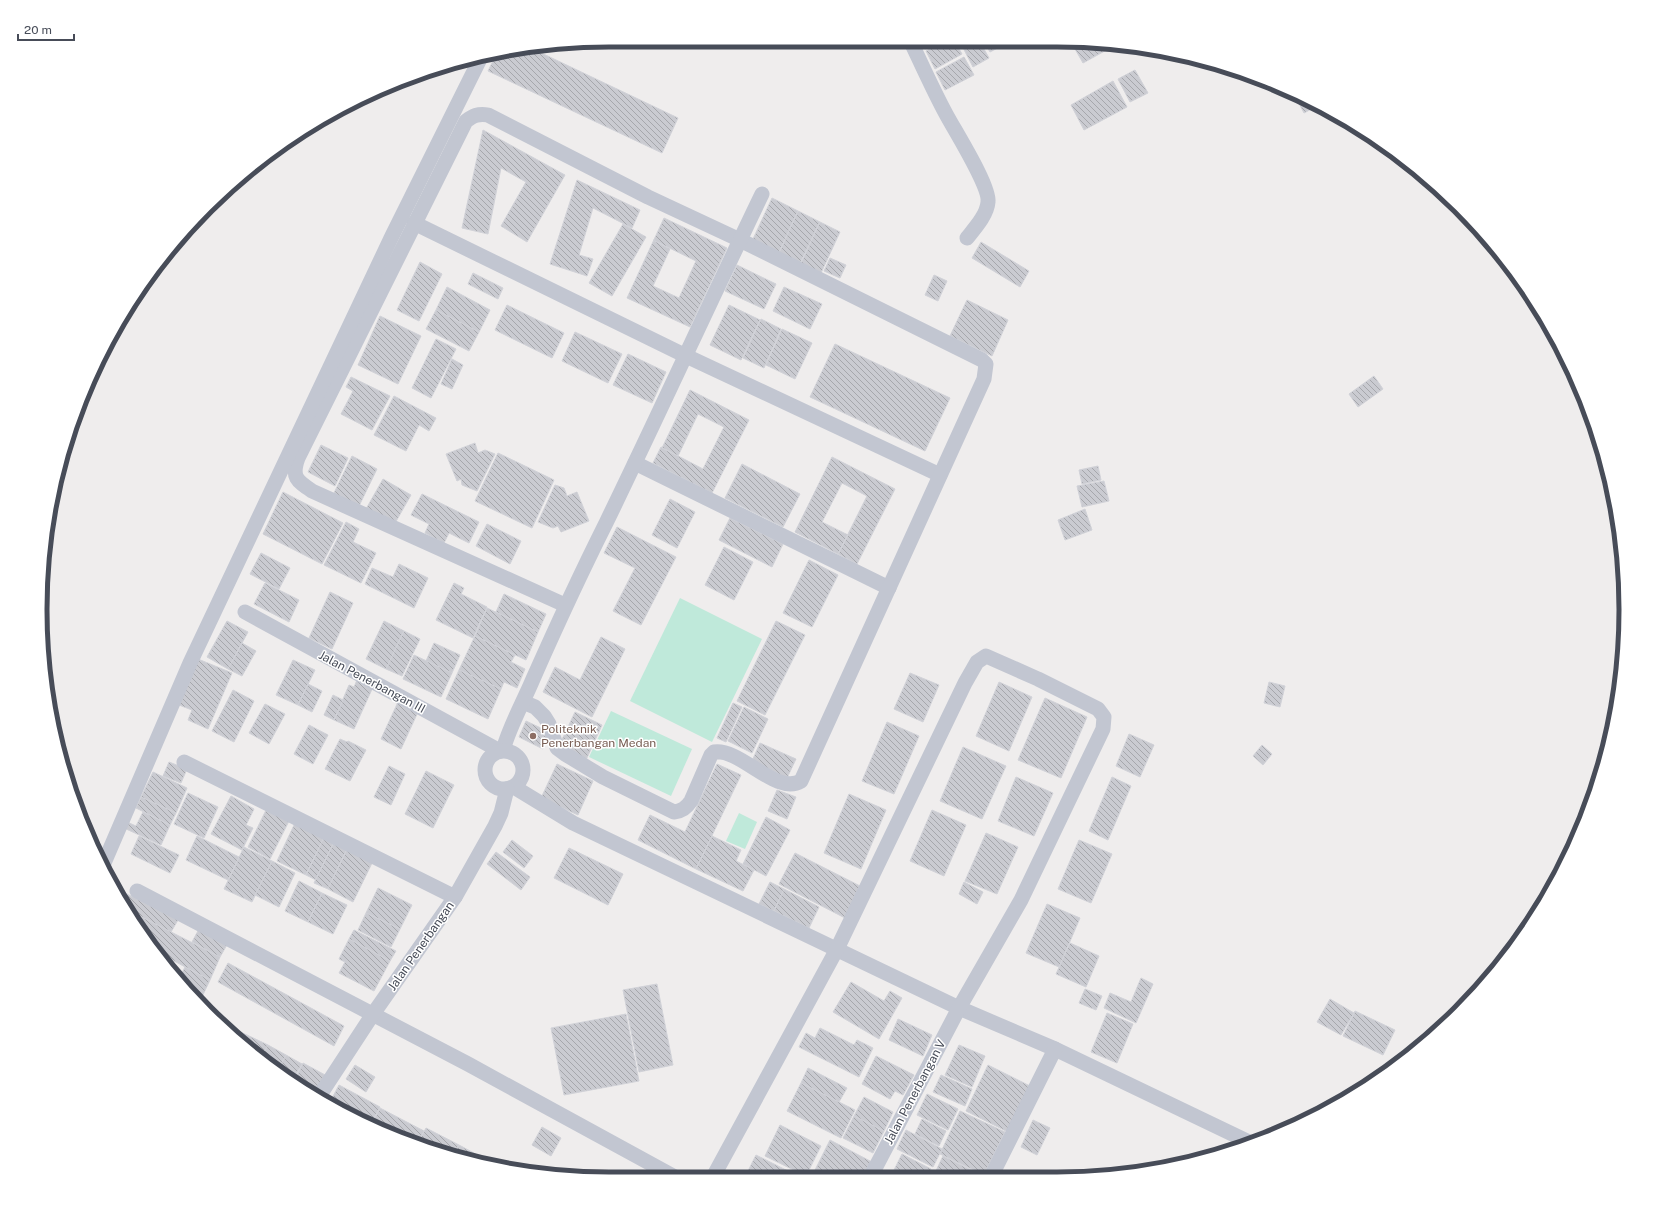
<svg xmlns="http://www.w3.org/2000/svg" width="1666" height="1219" font-family="'Public Sans',sans-serif">
  <style>
    .grass { fill: #bfe9da }
    .building { fill: url(#building-back-hatch); stroke: #d1d2d8; fill-rule: evenodd }
    .lines { fill: none; stroke-linecap: round; stroke-linejoin: round }
    .street { stroke: #c2c6d1; stroke-width: 15 }
    .education-dot { fill: #8d6e63; stroke: #fff; stroke-width: 1.5 }
    .labels { text-anchor: middle; stroke-width: 3; stroke-linejoin: round; paint-order: stroke }
    .street-label { font-size: 12px; fill: #474c58; stroke: #fff }
    .education-label { font-size: 12px; fill: #785e54; stroke: #fff; text-anchor: start }
    .rim { fill: none; stroke: #474c58; stroke-width: 5 }
  </style>
  <defs>
    <pattern id="building-back-hatch" width="6" height="6" patternUnits="userSpaceOnUse"><rect width="6" height="6" fill="#cacbd1"/><path d="M-1 5l2 2M0 0l6 6M5-1l2 2" fill="none" stroke="#a6a7ac"/></pattern>
  </defs>
  <rect width="100%" height="100%" fill="#efeded"/>
  <g class="grass">
    <polygon points="680,598 762,639 712,742 630,701"/>
    <polygon points="611,711 692,749 671,796 589,757"/>
    <polygon points="739,813 757,822 745,849 726,841"/>
  </g>
  <g class="building">
    <polygon points="697,40 714,40 700,47"/>
    <polygon points="920,40 941,40 925,49"/>
    <polygon points="947,40 954,40 962,54 935,69 926,51"/>
    <polygon points="959,40 979,40 989,58 973,67"/>
    <polygon points="983,40 1013,40 990,52"/>
    <polygon points="1071,42 1112,47 1083,63"/>
    <polygon points="535,50 678,118 662,153 488,71 496,55"/>
    <polygon points="964,57 974,75 945,90 936,72"/>
    <polygon points="1135,70 1148,93 1130,102 1118,79"/>
    <polygon points="1113,81 1127,107 1084,130 1071,105"/>
    <polygon points="1294,94 1317,106 1304,113"/>
    <polygon points="483,130 565,175 527,242 501,226 526,182 501,168 488,234 462,228"/>
    <polygon points="577,180 640,210 632,228 593,208 579,255 593,259 587,276 550,264"/>
    <polygon points="772,198 798,211 779,252 753,239"/>
    <polygon points="798,211 820,222 800,263 779,253"/>
    <path d="M664,218L727,248L690,327L627,298ZM653,240L696,261L679,298L653,286L670,249Z"/>
    <polygon points="820,222 840,232 821,273 801,263"/>
    <polygon points="623,224 646,237 612,296 589,283"/>
    <polygon points="981,242 1029,271 1020,287 972,258"/>
    <polygon points="830,258 846,265 840,278 824,271"/>
    <polygon points="420,262 442,274 419,321 397,310"/>
    <polygon points="737,265 776,284 764,309 725,291"/>
    <polygon points="473,273 503,288 498,299 468,284"/>
    <polygon points="934,275 947,281 938,301 925,295"/>
    <polygon points="447,287 490,310 479,332 436,310"/>
    <polygon points="784,287 822,304 810,329 773,311"/>
    <polygon points="967,300 1008,320 992,356 950,336"/>
    <polygon points="507,305 564,333 552,358 495,330"/>
    <polygon points="729,305 760,320 741,360 710,345"/>
    <polygon points="436,310 479,332 469,351 426,329"/>
    <polygon points="380,316 421,336 398,384 358,365"/>
    <polygon points="761,319 781,329 764,368 743,358"/>
    <polygon points="782,329 812,343 795,379 766,365"/>
    <polygon points="575,332 622,354 608,383 562,361"/>
    <polygon points="436,339 456,349 431,398 412,388"/>
    <polygon points="835,344 950,398 925,451 810,397"/>
    <polygon points="628,354 666,372 652,403 613,385"/>
    <polygon points="452,359 463,365 452,389 441,384"/>
    <polygon points="1374,376 1383,389 1358,407 1349,394"/>
    <polygon points="351,377 390,396 372,430 341,414 353,391 346,387"/>
    <polygon points="690,390 749,420 712,493 653,463 661,447 703,469 724,427 698,414 678,456 662,448"/>
    <polygon points="394,396 436,418 429,431 419,425 406,451 374,435"/>
    <polygon points="475,443 478,453 485,450 495,454 477,491 462,485 461,479 457,481 446,454"/>
    <polygon points="321,445 348,458 335,486 308,472"/>
    <polygon points="498,453 554,480 532,528 475,501"/>
    <polygon points="352,456 377,469 358,508 333,495"/>
    <polygon points="832,457 895,489 857,564 838,554 867,496 842,483 822,522 848,535 838,554 795,532"/>
    <polygon points="742,464 800,494 783,527 725,498"/>
    <polygon points="1098,466 1101,480 1082,484 1079,470"/>
    <polygon points="383,479 411,495 394,525 366,509"/>
    <polygon points="1104,481 1109,501 1082,507 1077,486"/>
    <polygon points="555,485 564,488 567,496 577,492 589,521 561,532 558,526 553,528 538,522"/>
    <polygon points="283,492 343,523 322,564 263,534"/>
    <polygon points="422,494 479,522 469,543 449,533 444,543 425,533 429,524 411,515"/>
    <polygon points="670,499 695,512 677,548 652,535"/>
    <polygon points="1085,509 1092,530 1065,540 1058,520"/>
    <polygon points="730,518 783,544 772,567 719,540"/>
    <polygon points="346,522 359,529 353,542 376,553 361,583 324,565"/>
    <polygon points="487,524 521,541 510,564 476,546"/>
    <polygon points="617,527 676,557 641,625 613,611 635,568 604,553"/>
    <polygon points="724,547 753,562 734,600 705,585"/>
    <polygon points="261,553 290,568 279,589 250,574"/>
    <polygon points="809,560 838,575 812,627 783,613"/>
    <polygon points="399,564 428,578 414,608 365,584 372,568 393,577"/>
    <polygon points="265,583 299,600 289,622 254,604"/>
    <polygon points="454,583 464,588 461,594 487,607 473,638 436,620"/>
    <polygon points="330,592 353,603 332,649 309,638"/>
    <polygon points="504,594 546,614 538,632 496,612"/>
    <polygon points="487,608 538,632 526,660 475,636"/>
    <polygon points="227,621 248,632 228,669 207,657"/>
    <polygon points="384,621 404,631 386,669 366,659"/>
    <polygon points="776,621 805,635 765,715 737,701"/>
    <polygon points="404,631 420,639 402,676 386,669"/>
    <polygon points="475,636 515,655 511,662 525,669 517,688 504,682 501,689 459,670"/>
    <polygon points="601,637 625,649 592,717 543,692 555,667 580,680"/>
    <polygon points="242,643 256,651 242,676 228,669"/>
    <polygon points="434,643 460,655 452,673 426,661"/>
    <polygon points="414,655 452,673 441,697 403,679"/>
    <polygon points="198,659 232,673 208,729 188,720 192,710 179,705"/>
    <polygon points="293,660 315,670 298,705 276,695"/>
    <polygon points="459,670 501,689 488,719 446,699"/>
    <polygon points="910,673 939,685 923,722 894,709"/>
    <polygon points="357,680 373,687 354,729 334,720 349,685 354,687"/>
    <polygon points="999,682 1032,697 1009,751 976,736"/>
    <polygon points="1269,682 1285,686 1280,707 1264,703"/>
    <polygon points="308,684 322,691 312,712 298,705"/>
    <polygon points="233,690 254,701 234,742 212,731"/>
    <polygon points="333,695 343,700 334,720 324,715"/>
    <polygon points="1045,698 1087,717 1061,778 1018,760"/>
    <polygon points="398,702 418,712 401,749 381,739"/>
    <polygon points="733,703 742,707 726,742 717,738"/>
    <polygon points="265,704 285,714 269,744 249,733"/>
    <polygon points="744,707 768,719 752,753 728,741"/>
    <polygon points="575,712 602,725 586,760 558,748"/>
    <polygon points="526,721 545,730 543,735 548,737 543,749 519,737"/>
    <polygon points="887,722 919,736 894,794 862,781"/>
    <polygon points="309,725 328,735 313,764 294,754"/>
    <polygon points="1129,734 1154,745 1140,777 1116,766"/>
    <polygon points="340,739 347,742 348,741 366,750 350,781 325,769"/>
    <polygon points="760,743 796,759 787,778 752,761"/>
    <polygon points="1262,745 1272,754 1263,765 1253,756"/>
    <polygon points="963,747 1006,766 982,819 940,801"/>
    <polygon points="169,762 187,769 181,783 163,776"/>
    <polygon points="557,764 593,781 578,815 541,798"/>
    <polygon points="717,764 741,775 696,869 638,840 650,815 685,832"/>
    <polygon points="389,766 405,774 391,805 374,797"/>
    <polygon points="426,771 454,785 433,828 405,814"/>
    <polygon points="153,772 187,788 176,813 141,797"/>
    <polygon points="1016,777 1053,793 1034,836 998,821"/>
    <polygon points="1112,777 1131,786 1108,840 1089,831"/>
    <polygon points="777,790 796,797 787,819 768,811"/>
    <polygon points="188,793 218,807 204,838 174,824"/>
    <polygon points="849,794 886,810 861,869 824,853"/>
    <polygon points="231,796 254,809 246,825 253,828 242,850 211,834"/>
    <polygon points="141,797 176,813 170,825 136,808"/>
    <polygon points="268,806 291,817 270,859 248,847"/>
    <polygon points="932,810 966,825 944,876 910,861"/>
    <polygon points="143,812 170,825 161,845 124,828 127,822 136,826"/>
    <polygon points="766,817 790,830 766,876 743,864"/>
    <polygon points="296,821 325,835 306,875 277,861"/>
    <polygon points="986,833 1018,847 997,894 965,881"/>
    <polygon points="325,835 335,840 316,880 306,875"/>
    <polygon points="139,836 179,855 170,873 131,854"/>
    <polygon points="197,836 239,857 228,880 186,860"/>
    <polygon points="712,836 741,850 736,861 754,870 743,891 696,869"/>
    <polygon points="335,840 348,847 328,889 314,883"/>
    <polygon points="512,840 533,856 524,868 503,852"/>
    <polygon points="1079,840 1112,854 1091,903 1058,889"/>
    <polygon points="244,847 272,861 252,902 224,889"/>
    <polygon points="348,847 374,859 353,902 328,889"/>
    <polygon points="569,848 623,874 608,905 554,878"/>
    <polygon points="496,852 530,877 521,890 487,864"/>
    <polygon points="795,853 862,887 847,919 779,884"/>
    <polygon points="272,861 295,873 279,907 255,895"/>
    <polygon points="299,881 322,893 308,922 285,911"/>
    <polygon points="770,882 784,889 774,911 759,904"/>
    <polygon points="964,882 983,892 977,904 959,894"/>
    <polygon points="378,888 412,905 400,929 366,913"/>
    <polygon points="784,889 819,907 809,928 774,911"/>
    <polygon points="125,893 178,920 171,932 132,912 123,896"/>
    <polygon points="322,893 347,905 333,934 308,922"/>
    <polygon points="1047,904 1080,918 1059,967 1026,953"/>
    <polygon points="132,912 220,957 210,980 155,951"/>
    <polygon points="366,913 400,929 391,947 358,930"/>
    <polygon points="199,929 228,943 220,957 192,942"/>
    <polygon points="354,930 396,951 390,961 349,939"/>
    <polygon points="349,939 390,961 374,991 339,973 345,962 339,959"/>
    <polygon points="1070,943 1099,956 1086,987 1056,974"/>
    <polygon points="228,963 344,1026 334,1046 218,982"/>
    <polygon points="185,967 210,980 200,1001 179,979"/>
    <polygon points="1141,978 1153,984 1136,1023 1104,1008 1110,993 1131,1002"/>
    <polygon points="851,982 884,1001 890,991 902,998 879,1039 833,1012"/>
    <polygon points="657,984 673,1065 639,1072 623,990"/>
    <polygon points="1085,989 1102,996 1096,1010 1079,1003"/>
    <polygon points="1330,999 1354,1013 1341,1035 1317,1022"/>
    <polygon points="1355,1011 1395,1030 1383,1055 1343,1036"/>
    <polygon points="1107,1013 1133,1024 1117,1063 1091,1052"/>
    <polygon points="626,1014 639,1081 564,1095 551,1028"/>
    <polygon points="898,1019 932,1035 923,1056 889,1040"/>
    <polygon points="220,1023 247,1035 242,1043 234,1038"/>
    <polygon points="820,1028 854,1045 857,1040 873,1048 859,1077 799,1047 806,1033 815,1038"/>
    <polygon points="247,1035 268,1045 262,1056 242,1043"/>
    <polygon points="268,1045 286,1055 279,1068 262,1056"/>
    <polygon points="959,1045 985,1056 972,1087 945,1075"/>
    <polygon points="286,1055 302,1064 294,1078 279,1068"/>
    <polygon points="876,1056 914,1075 903,1095 895,1091 890,1099 862,1084"/>
    <polygon points="303,1063 327,1076 318,1094 295,1079"/>
    <polygon points="355,1065 375,1077 366,1092 346,1079"/>
    <polygon points="988,1065 1034,1088 1012,1134 966,1111"/>
    <polygon points="808,1068 847,1088 839,1102 801,1083"/>
    <polygon points="941,1075 972,1089 965,1106 933,1092"/>
    <polygon points="801,1083 855,1110 841,1138 787,1111"/>
    <polygon points="339,1085 380,1107 370,1125 357,1120 330,1102"/>
    <polygon points="927,1094 958,1109 948,1130 917,1115"/>
    <polygon points="864,1097 893,1112 884,1131 854,1116"/>
    <polygon points="380,1108 424,1131 418,1143 371,1125"/>
    <polygon points="960,1111 1005,1132 984,1175 940,1154"/>
    <polygon points="854,1116 884,1131 873,1153 843,1138"/>
    <polygon points="922,1119 946,1131 939,1146 915,1134"/>
    <polygon points="1033,1120 1050,1128 1037,1155 1021,1147"/>
    <polygon points="780,1125 821,1146 806,1176 765,1156"/>
    <polygon points="542,1127 561,1138 551,1156 532,1145"/>
    <polygon points="426,1128 459,1145 453,1156 418,1143"/>
    <polygon points="906,1130 942,1149 933,1167 897,1149"/>
    <polygon points="830,1140 872,1162 865,1176 812,1176"/>
    <polygon points="459,1145 472,1152 468,1161 453,1156"/>
    <polygon points="472,1152 491,1163 491,1164 468,1161"/>
    <polygon points="902,1154 931,1169 928,1175 891,1176"/>
    <polygon points="756,1155 798,1176 745,1177"/>
    <polygon points="943,1156 977,1173 976,1175 934,1175"/>
  </g>
  <g class="lines">
    <g class="street">
      <path d="M910,40C922,65 933,90 946,114C955,131 990,186 988,202C987,215 975,228 967,238"/>
      <polyline points="414,223 684,355 940,475"/>
      <polyline points="635,463 889,588"/>
      <polyline points="245,612 500,751"/>
      <path d="M523,702L535,707L544,716L549,724L557,748L565,754L603,777L674,812C682,811 686,808 691,801L711,755L714,752C741,748 776,796 801,781L984,379L986,364L982,360L740,240L648,197L488,115C478,113 473,116 466,121L298,458C291,477 297,481 312,491L565,605"/>
      <path d="M503,750C510,725 523,703 533,679C556,627 580,575 606,523C659,414 709,304 762,194"/>
      <circle cx="504" cy="770" r="19"/>
      <polyline points="184,762 455,897"/>
      <polyline points="514,787 573,823 959,1008 1055,1049 1249,1142"/>
      <polyline points="104,863 190,663 392,236 481,57"/>
      <polyline points="137,891 468,1064 675,1177"/>
      <polyline points="320,1095 373,1014 455,897 495,826 501,813 507,789"/>
      <polyline points="992,1175 1055,1049"/>
      <polyline points="713,1177 837,949 965,683 977,662 986,656 1038,679 1098,709 1104,717 1103,729 1021,900 959,1008 871,1176"/>
    </g>
  </g>
  <circle class="education-dot" cx="533" cy="736" r="4"/>
  <g class="labels">
    <g class="street-label">
      <text transform="translate(372 682) rotate(28)" y="4">Jalan Penerbangan III</text>
      <text transform="translate(421 946) rotate(-55)" y="4">Jalan Penerbangan</text>
      <text transform="translate(915 1092) rotate(-62)" y="4">Jalan Penerbangan V</text>
    </g>
    <g class="education-label">
      <text x="541" y="733">Politeknik<tspan x="541" dy="14">Penerbangan Medan</tspan></text>
    </g>
  </g>
  <path d="M0 0H1666V1219H0ZM609 47H1057A562 562 0 0 1 1619 609V610A562 562 0 0 1 1057 1172H609A562 562 0 0 1 47 610V609A562 562 0 0 1 609 47Z" fill="#fff" fill-rule="evenodd"/>
  <path class="rim" d="M609 47H1057A562 562 0 0 1 1619 609V610A562 562 0 0 1 1057 1172H609A562 562 0 0 1 47 610V609A562 562 0 0 1 609 47Z"/>
  <path d="M18 34v6h56v-6" fill="none" stroke="#474c58" stroke-width="2"/>
  <text x="24" y="34" font-size="12" fill="#474c58" stroke="#ffffff" stroke-width="3" paint-order="stroke">20 m</text>
</svg>
